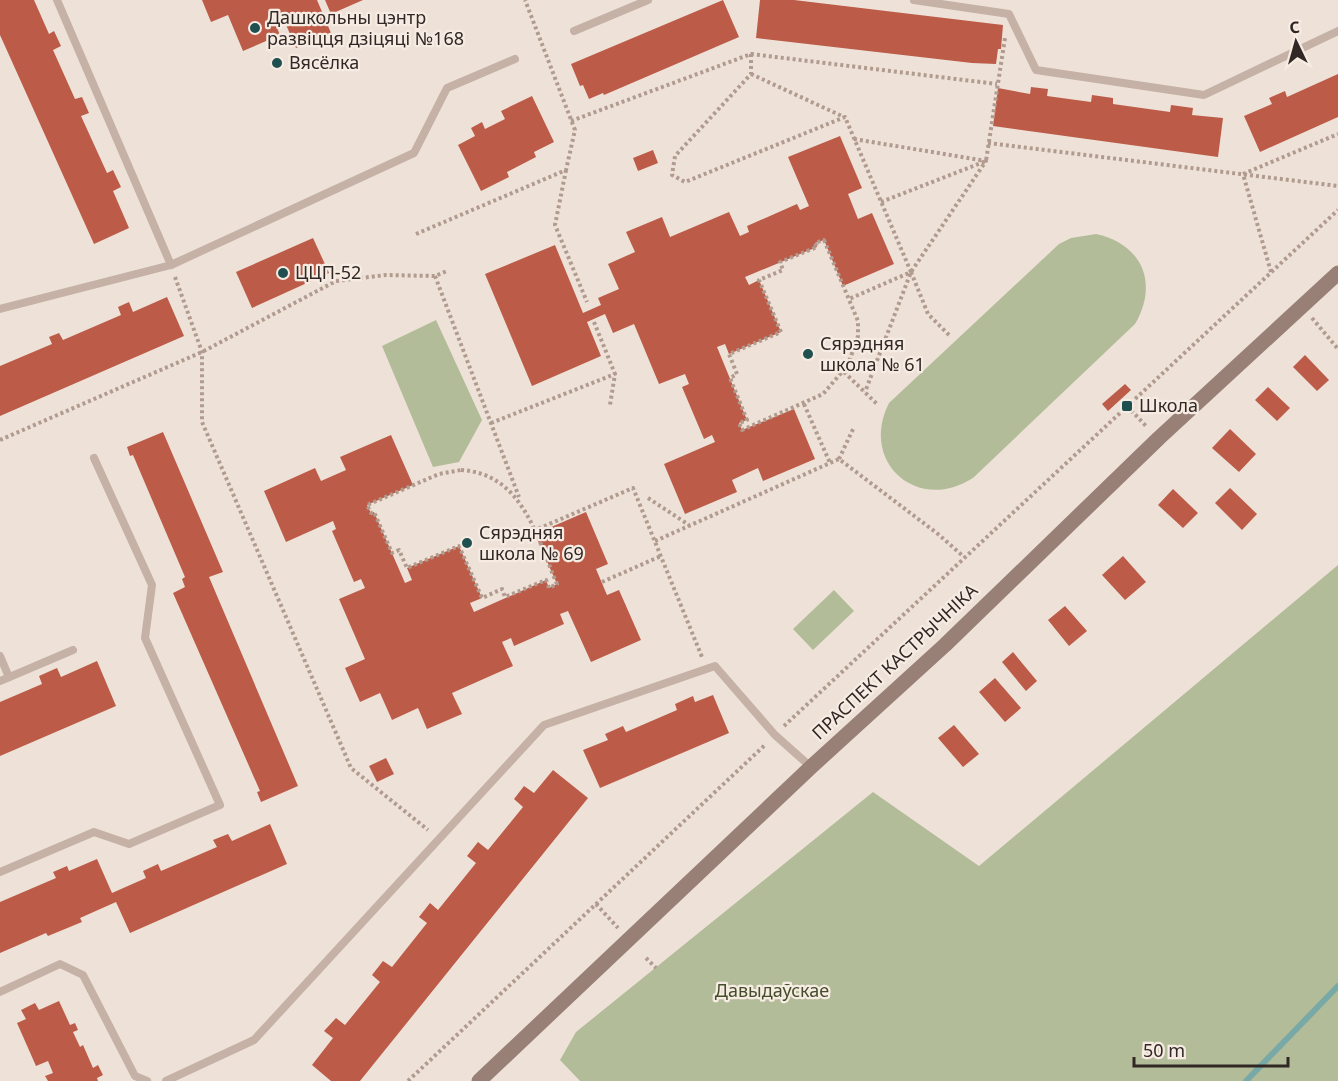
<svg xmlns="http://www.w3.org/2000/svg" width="1338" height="1081" font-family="'Noto Sans',sans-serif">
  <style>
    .green { fill: #b3bc99 }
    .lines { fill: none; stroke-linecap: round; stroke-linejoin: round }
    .stream { stroke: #79a9a7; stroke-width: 6 }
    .building { fill: #bc5b48 }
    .path { stroke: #b19b8f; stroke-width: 4; stroke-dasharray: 3 3; stroke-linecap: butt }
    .lane { stroke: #c5b1a5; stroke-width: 8 }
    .secondary { stroke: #988077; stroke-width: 15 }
    .poi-dot { fill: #1f4f4f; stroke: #f7ece3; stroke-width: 2 }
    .labels { text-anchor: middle; stroke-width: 4.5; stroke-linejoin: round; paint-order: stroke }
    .poi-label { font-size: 18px; fill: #312825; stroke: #f7ece3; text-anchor: start }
    .street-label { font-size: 18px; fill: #312825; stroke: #f7ece3 }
    .park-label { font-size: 18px; fill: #444e2b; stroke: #f7ece3 }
  </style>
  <rect width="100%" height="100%" fill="#eee2d8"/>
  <g class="green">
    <path d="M1096,234C1142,244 1159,283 1135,324L973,478C917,514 859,462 889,403L1059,244L1071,238Z"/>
    <polygon points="436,320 482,420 459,462 433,467 382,346"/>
    <polygon points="1338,565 1338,1081 580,1081 560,1060 576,1032 873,792 979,866"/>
    <polygon points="834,590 854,611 813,650 793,629"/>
  </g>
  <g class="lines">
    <polyline class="stream" points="1246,1081 1338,986"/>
  </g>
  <g class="building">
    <polygon points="0,0 34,0 49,34 54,31 61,46 53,50 75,99 82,97 89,113 81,116 107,173 113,170 121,187 113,191 129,228 94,244 0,35"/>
    <polygon points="202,0 317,0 331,33 296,48 281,13 272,16 280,35 243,51 228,15 211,22"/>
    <polygon points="325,0 363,0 331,14"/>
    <polygon points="723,0 739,37 604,95 603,93 589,99 583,85 580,86 571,64"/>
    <polygon points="760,0 794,0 1003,25 1001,49 998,49 996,64 972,63 756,38"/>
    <polygon points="1338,74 1338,117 1260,152 1244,116 1272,104 1269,98 1285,91 1287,97"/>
    <polygon points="1031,87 1048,89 1047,96 1091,102 1092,95 1113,98 1113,104 1170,112 1171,105 1193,108 1192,115 1223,118 1218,157 993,126 998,88 1030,94"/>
    <polygon points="532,96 554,142 534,152 536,157 507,172 509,177 481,191 458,145 475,136 471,128 482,122 485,129 505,119 501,111"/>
    <polygon points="840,136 862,188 848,194 858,219 872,213 894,264 843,286 824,240 815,243 817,247 745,277 749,285 759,280 781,332 729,354 725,344 717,347 747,420 739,423 742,430 794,409 815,459 763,481 758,468 732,480 737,492 685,514 664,464 715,442 712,435 704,439 682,387 689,384 685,374 659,384 634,324 613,333 605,314 587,322 601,356 532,386 485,274 555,245 583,313 601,305 598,298 619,289 608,264 635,252 626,232 662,217 670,237 729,212 740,236 749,232 747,226 797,204 800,210 809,206 788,157"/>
    <polygon points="653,150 658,163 638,171 633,158"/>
    <polygon points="313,238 329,273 252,308 236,272"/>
    <polygon points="167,297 184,336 0,416 0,366 52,344 49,337 59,333 63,340 121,315 118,307 129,302 133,312"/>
    <polygon points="1305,355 1329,380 1317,391 1293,367"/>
    <polygon points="1125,384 1131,390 1108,411 1102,404"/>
    <polygon points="1268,387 1290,408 1277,421 1255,400"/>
    <polygon points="1230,429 1256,454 1239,472 1212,448"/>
    <polygon points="163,432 223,572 209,577 298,786 261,802 257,792 260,791 173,593 185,587 182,579 185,577 133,455 130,456 127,447"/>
    <polygon points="391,435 413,485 367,505 371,513 374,512 405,583 412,580 407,568 459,546 482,598 470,603 474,612 546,580 549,588 557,584 535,534 586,512 608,564 596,569 607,595 619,590 641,640 591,662 568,611 560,614 564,624 514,646 511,638 502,642 513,666 452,693 462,714 427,729 418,708 392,720 380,693 360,702 345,668 365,659 339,599 365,588 361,579 354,582 332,531 336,529 333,521 286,542 264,491 315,468 321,481 346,470 340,457"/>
    <polygon points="1230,488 1257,514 1242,530 1215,503"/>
    <polygon points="1173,489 1198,513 1183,528 1158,505"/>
    <polygon points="1123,556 1146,582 1125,600 1102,575"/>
    <polygon points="1065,606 1087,631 1069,646 1048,620"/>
    <polygon points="1013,652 1037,681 1026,691 1002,662"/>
    <polygon points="97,661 116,706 0,756 0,702 42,684 39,676 57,668 61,677"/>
    <polygon points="995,678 1021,708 1005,722 979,692"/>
    <polygon points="713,695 729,733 600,788 583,750 608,740 605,734 623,726 626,732 677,710 675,704 693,696 695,702"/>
    <polygon points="954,725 979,754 963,767 938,738"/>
    <polygon points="386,758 394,774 377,782 369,766"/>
    <polygon points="553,770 588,798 360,1081 331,1081 312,1065 333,1038 324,1031 336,1018 345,1025 380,982 372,975 383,961 392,967 427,923 419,917 430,903 438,910 476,863 467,856 478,842 488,850 523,807 514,799 524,786 534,793"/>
    <polygon points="270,824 287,864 130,933 116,902 80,918 82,922 48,936 46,933 0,953 0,902 56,878 53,872 67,866 69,871 97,859 112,893 146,878 143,871 158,864 161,871 217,847 213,840 228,834 232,841"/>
    <polygon points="59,1001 70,1025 75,1023 78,1030 73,1032 80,1047 83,1045 93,1068 98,1065 103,1075 97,1078 98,1081 48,1081 45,1076 53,1073 48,1061 36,1066 17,1023 26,1019 21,1010 35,1003 39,1010"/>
  </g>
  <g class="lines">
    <g class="path">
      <polyline points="751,54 751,74 675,156 672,175 685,182 845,117 911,272 849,299"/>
      <polyline points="751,74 844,117"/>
      <polyline points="571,121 751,54 997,84"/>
      <polyline points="854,139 986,161 911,272 865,392"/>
      <polyline points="988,143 1338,186"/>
      <polyline points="566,170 555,225 587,302"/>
      <polyline points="881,202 986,161 1005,38"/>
      <polyline points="416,234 566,170 575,130 525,0"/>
      <polygon points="824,240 858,321 858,336 848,365 823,394 742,430 739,423 747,420 730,378 737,374 729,354 781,332 759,280 783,270 780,262 817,247 815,243"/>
      <polyline points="911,272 928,314 951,337"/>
      <polyline points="1271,272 1243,174 1338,134"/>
      <polyline points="435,276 519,497"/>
      <polyline points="175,277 202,352 202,422 351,768 428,830"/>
      <polyline points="1312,318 1338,349"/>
      <polyline points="594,322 615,374 610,405"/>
      <polyline points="844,372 878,405"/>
      <polyline points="804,404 830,463"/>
      <polyline points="1127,406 1147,427"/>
      <polyline points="491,423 615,374"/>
      <polyline points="0,440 202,352 336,281 386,275 435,276 447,271"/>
      <polyline points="839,459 854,427"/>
      <path d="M461,470C523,474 536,536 557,584L549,588L546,580L505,597L502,589L482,598L459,546L407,568L399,550L392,553L374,512L371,513L367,505L439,474Z"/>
      <polyline points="648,498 689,525"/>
      <polyline points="533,531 633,488 702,657"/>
      <polyline points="655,541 839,459 938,534 964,557"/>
      <polyline points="602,582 661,556"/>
      <polyline points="784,726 1338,210"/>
      <polyline points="596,904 618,928"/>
      <polyline points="646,958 656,968"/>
      <polyline points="408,1081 766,744"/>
    </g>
    <g class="lane">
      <polyline points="914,0 1009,14 1036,70 1204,95 1338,31"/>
      <polyline points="574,31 648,0"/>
      <polyline points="171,265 414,153 447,88 515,59"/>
      <polyline points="0,309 171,265 57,0"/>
      <polyline points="0,656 9,677"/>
      <polyline points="0,681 73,650"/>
      <polyline points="0,872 94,832 129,844 220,805 145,638 152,585 94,458"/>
      <polyline points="0,992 60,964 83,975 135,1076 147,1081"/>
      <polyline points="166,1081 254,1040 544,725 715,666 775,735 811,767"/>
    </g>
    <polyline class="secondary" points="479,1081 811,767 945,645 1159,438 1338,273"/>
  </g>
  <g class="poi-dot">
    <circle cx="255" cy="28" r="6"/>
    <circle cx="277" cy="63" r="6"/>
    <circle cx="283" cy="273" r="6"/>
    <circle cx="808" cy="354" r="6"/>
    <rect x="1121" y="400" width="12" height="12" rx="3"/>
    <circle cx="467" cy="543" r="6"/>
  </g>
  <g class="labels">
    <g class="poi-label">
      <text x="267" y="24">Дашкольны цэнтр<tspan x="267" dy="21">развіцця дзіцяці №168</tspan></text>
      <text x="289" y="69">Вясёлка</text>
      <text x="295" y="279">ЦЦП-52</text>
      <text x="820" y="350">Сярэдняя<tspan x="820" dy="21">школа № 61</tspan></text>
      <text x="1139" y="412">Школа</text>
      <text x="479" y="539">Сярэдняя<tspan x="479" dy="21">школа № 69</tspan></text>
    </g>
    <g class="street-label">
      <text transform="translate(895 662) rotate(-43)" y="6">ПРАСПЕКТ КАСТРЫЧНІКА</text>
    </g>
    <g class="park-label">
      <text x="772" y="997">Давыдаўскае</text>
    </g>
  </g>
  <g transform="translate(1296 42) rotate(355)" stroke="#f7ece3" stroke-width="4.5" paint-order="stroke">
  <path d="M0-4.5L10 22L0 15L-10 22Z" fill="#312825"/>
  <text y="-9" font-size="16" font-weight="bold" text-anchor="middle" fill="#312825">С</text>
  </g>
  <path d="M1134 1057v9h154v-9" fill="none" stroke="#312825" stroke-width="3"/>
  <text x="1143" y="1057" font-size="18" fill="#312825" stroke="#f7ece3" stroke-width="4.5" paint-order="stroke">50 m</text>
</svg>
